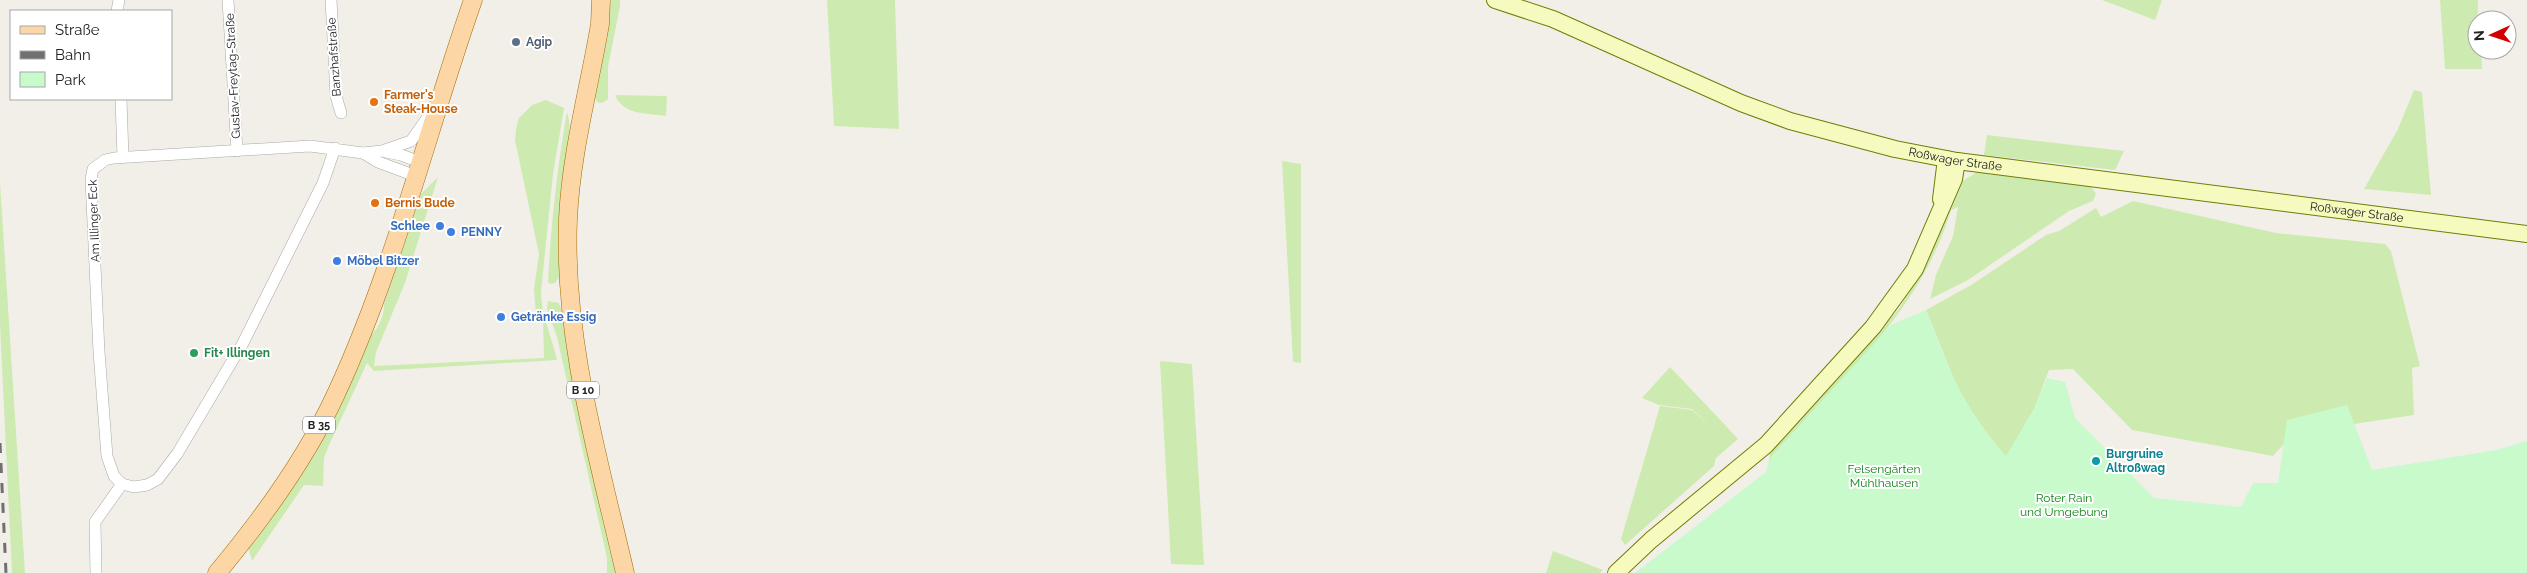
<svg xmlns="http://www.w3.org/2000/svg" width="2527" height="573" font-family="Raleway,sans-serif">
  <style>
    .grass { fill: #cdebb0 }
    .park { fill: #c8facc }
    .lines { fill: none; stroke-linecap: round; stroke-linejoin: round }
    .street-casing { stroke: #a9a9a9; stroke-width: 12 }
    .secondary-casing { stroke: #707d05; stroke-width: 18 }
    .primary-casing { stroke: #a06b00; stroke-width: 19 }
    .street { stroke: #fff; stroke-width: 11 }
    .secondary { stroke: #f7fabf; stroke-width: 16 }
    .primary { stroke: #fcd6a4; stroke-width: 18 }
    .rail { stroke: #707070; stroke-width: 3; stroke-dasharray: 10 10; stroke-linecap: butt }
    .service-dot { fill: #5c6f8a; stroke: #fff; stroke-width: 2 }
    .food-dot { fill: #e8710a; stroke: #fff; stroke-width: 2 }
    .shop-dot { fill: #3f7fe0; stroke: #fff; stroke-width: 2 }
    .leisure-dot { fill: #2e9e5b; stroke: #fff; stroke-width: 2 }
    .culture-dot { fill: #0f9aa8; stroke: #fff; stroke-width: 2 }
    .labels { text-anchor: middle; stroke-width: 4; stroke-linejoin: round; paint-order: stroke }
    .shield { fill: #fff; stroke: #646464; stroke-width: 1 }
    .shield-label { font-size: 11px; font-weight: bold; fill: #222 }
    .service-label { font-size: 12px; font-weight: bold; fill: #4e5e75; stroke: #fff; text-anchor: start }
    .street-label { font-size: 12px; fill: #222; stroke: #fff }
    .food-label { font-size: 12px; font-weight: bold; fill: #c56008; stroke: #fff; text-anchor: start }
    .shop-label { font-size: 12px; font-weight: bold; fill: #366cbe; stroke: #fff; text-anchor: start }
    .leisure-label { font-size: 12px; font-weight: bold; fill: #27864d; stroke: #fff; text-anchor: start }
    .culture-label { font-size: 12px; font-weight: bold; fill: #0d838f; stroke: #fff; text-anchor: start }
    .park-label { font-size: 12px; fill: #0c8416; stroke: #fff }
  </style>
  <rect width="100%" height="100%" fill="#f2efe9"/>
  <g class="grass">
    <polygon points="611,0 620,0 620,6 608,67 608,99 602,103 597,102 594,95 607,35"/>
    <polygon points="827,0 895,0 899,129 834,126"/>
    <polygon points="2102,0 2162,0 2155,20"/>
    <polygon points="2440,0 2478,0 2477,50 2481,50 2482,69 2445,69"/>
    <polygon points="2414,90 2422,92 2431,195 2364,189 2398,129"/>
    <path d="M615,95L667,96L666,116C646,113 623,115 615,95Z"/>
    <path d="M546,100L564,108L553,174L541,292C541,315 552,337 557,360L374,371L367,363L329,445L324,458L323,486L304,485L252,561L248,547L371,334C380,328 384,314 384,304L421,194L438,177L405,283L376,352L374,366L544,358L543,321L541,317H536L534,289L539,254L515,140L516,129L519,118L532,105Z"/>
    <path d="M567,112C575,136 563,165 561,188C559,218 560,247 559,277L555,283L550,284L548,282C551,225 557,168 567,112Z"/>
    <polygon points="1987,135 2124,151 2115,170 1984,155"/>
    <polygon points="1282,161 1301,164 1301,363 1293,362"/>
    <path d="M1977,172L2091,186L2096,194L2093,201L2069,211L1968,280L1930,299L1936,275L1953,236L1958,207L1951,210C1921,311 1842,378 1774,454L1768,472L1770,452L1898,310L1927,262L1961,182Z"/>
    <polygon points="0,182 25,573 12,573 0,325"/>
    <polygon points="2133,201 2276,233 2385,244 2391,251 2420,366 2412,368 2414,415 2354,424 2289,438 2273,456 2132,430 2073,369 2049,370 2034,409 2006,457 1983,430 1960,394 1926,310 1971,285 2046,235 2059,231 2096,208 2101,217"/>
    <polygon points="548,301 559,303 562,312 619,573 607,573 607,558 557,337 547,309"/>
    <polygon points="1160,361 1192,364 1204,565 1171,564"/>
    <polygon points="1670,367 1727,427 1716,432 1727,427 1738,439 1716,458 1714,466 1625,545 1621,539 1660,406 1692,410 1712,427 1692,409 1659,405 1642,398"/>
    <polygon points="1553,551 1603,570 1600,573 1546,573"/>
  </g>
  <path class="park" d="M1926,310C1949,370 1963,407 2006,456L2034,409L2047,378L2065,382L2075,418L2154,498L2241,507L2253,483H2278L2287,420L2347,405L2372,470L2497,450L2527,441V573H1635L1766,472L1770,458L1891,325Z"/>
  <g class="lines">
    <defs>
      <g id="street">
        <polyline points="228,0 237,151"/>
        <polyline points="331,0 336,96 341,113"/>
        <polyline points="117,11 119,0"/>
        <polyline points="121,99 123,157"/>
        <polyline points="335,148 323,183 243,343 177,454 158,479 147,485 134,487 122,484 114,476 107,456 99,352 91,179 93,169 105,160 114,158 310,146 363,153 382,151 401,155 420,162"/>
        <polyline points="385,150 411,141 430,114"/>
        <polyline points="363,153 378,162 416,176"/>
        <polyline points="96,573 95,522 122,484"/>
      </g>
      <g id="secondary">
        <path id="s1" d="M1495,0L1553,19L1741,103L1790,121L1895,149L1957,161L2527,234"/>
        <polyline points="1941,199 1946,159"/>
        <polyline points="1616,573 1651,540 1766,445 1873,327 1915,269 1954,179 1957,161"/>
      </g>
      <g id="primary">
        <path d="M601,0L600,24C589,89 571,153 568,219C563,339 598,456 625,573"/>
        <path d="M217,573C263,518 306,459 336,394C395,267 427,131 473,0"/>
      </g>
    </defs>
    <use href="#street" class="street-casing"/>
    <use href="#secondary" class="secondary-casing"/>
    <use href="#primary" class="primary-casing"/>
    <use href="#street" class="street"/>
    <use href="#secondary" class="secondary"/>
    <use href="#primary" class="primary"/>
    <polyline class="rail" points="0,443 6,573"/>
  </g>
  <circle class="service-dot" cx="516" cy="42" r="5"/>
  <g class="food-dot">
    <circle cx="374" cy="102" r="5"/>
    <circle cx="375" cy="203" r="5"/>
  </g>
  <g class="shop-dot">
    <circle cx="440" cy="226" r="5"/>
    <circle cx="451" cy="232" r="5"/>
    <circle cx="337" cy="261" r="5"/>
    <circle cx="501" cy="317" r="5"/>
  </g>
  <circle class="leisure-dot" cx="194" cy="353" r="5"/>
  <circle class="culture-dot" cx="2096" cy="461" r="5"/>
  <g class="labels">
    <g class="shield">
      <rect x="567" y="381.5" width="32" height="17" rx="4"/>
      <rect x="303" y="416.5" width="32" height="17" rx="4"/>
    </g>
    <g class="shield-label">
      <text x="583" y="394">B 10</text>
      <text x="319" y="429">B 35</text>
    </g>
    <g class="service-label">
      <text x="526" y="46">Agip</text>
    </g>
    <g class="street-label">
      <text transform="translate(334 57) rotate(-94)" y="4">Banzhafstraße</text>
      <text transform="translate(233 76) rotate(-93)" y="4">Gustav-Freytag-Straße</text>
      <text dy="4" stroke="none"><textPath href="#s1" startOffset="489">Roßwager Straße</textPath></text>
      <text dy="4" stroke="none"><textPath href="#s1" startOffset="894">Roßwager Straße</textPath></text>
      <text transform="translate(94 221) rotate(-92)" y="4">Am Illinger Eck</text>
    </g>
    <g class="food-label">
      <text x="384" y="99">Farmer's<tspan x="384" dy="14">Steak-House</tspan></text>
      <text x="385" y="207">Bernis Bude</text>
    </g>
    <g class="shop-label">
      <text x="430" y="230" text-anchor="end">Schlee</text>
      <text x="461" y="236">PENNY</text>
      <text x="347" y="265">Möbel Bitzer</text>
      <text x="511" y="321">Getränke Essig</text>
    </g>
    <g class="leisure-label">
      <text x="204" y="357">Fit+ Illingen</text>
    </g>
    <g class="culture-label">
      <text x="2106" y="458">Burgruine<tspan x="2106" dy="14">Altroßwag</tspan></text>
    </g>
    <g class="park-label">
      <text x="1884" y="473">Felsengärten<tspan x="1884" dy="14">Mühlhausen</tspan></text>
      <text x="2064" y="502">Roter Rain<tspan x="2064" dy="14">und Umgebung</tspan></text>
    </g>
  </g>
  <rect x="10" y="10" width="162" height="90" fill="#ffffff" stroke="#a7a7a7"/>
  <rect x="20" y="26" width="25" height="8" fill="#fcd6a4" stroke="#a7a7a7"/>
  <text x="55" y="35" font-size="15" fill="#222222">Straße</text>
  <rect x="20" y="51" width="25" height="8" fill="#707070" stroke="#a7a7a7"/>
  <text x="55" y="60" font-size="15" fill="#222222">Bahn</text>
  <rect x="20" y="72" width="25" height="15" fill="#c8facc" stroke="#a7a7a7"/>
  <text x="55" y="85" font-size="15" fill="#222222">Park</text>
  <g transform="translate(2492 35) rotate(267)"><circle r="24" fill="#ffffff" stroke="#a7a7a7"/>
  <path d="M0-4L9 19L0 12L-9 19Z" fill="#d40000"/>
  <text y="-8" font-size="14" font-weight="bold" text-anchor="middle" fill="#222222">N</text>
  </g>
</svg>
